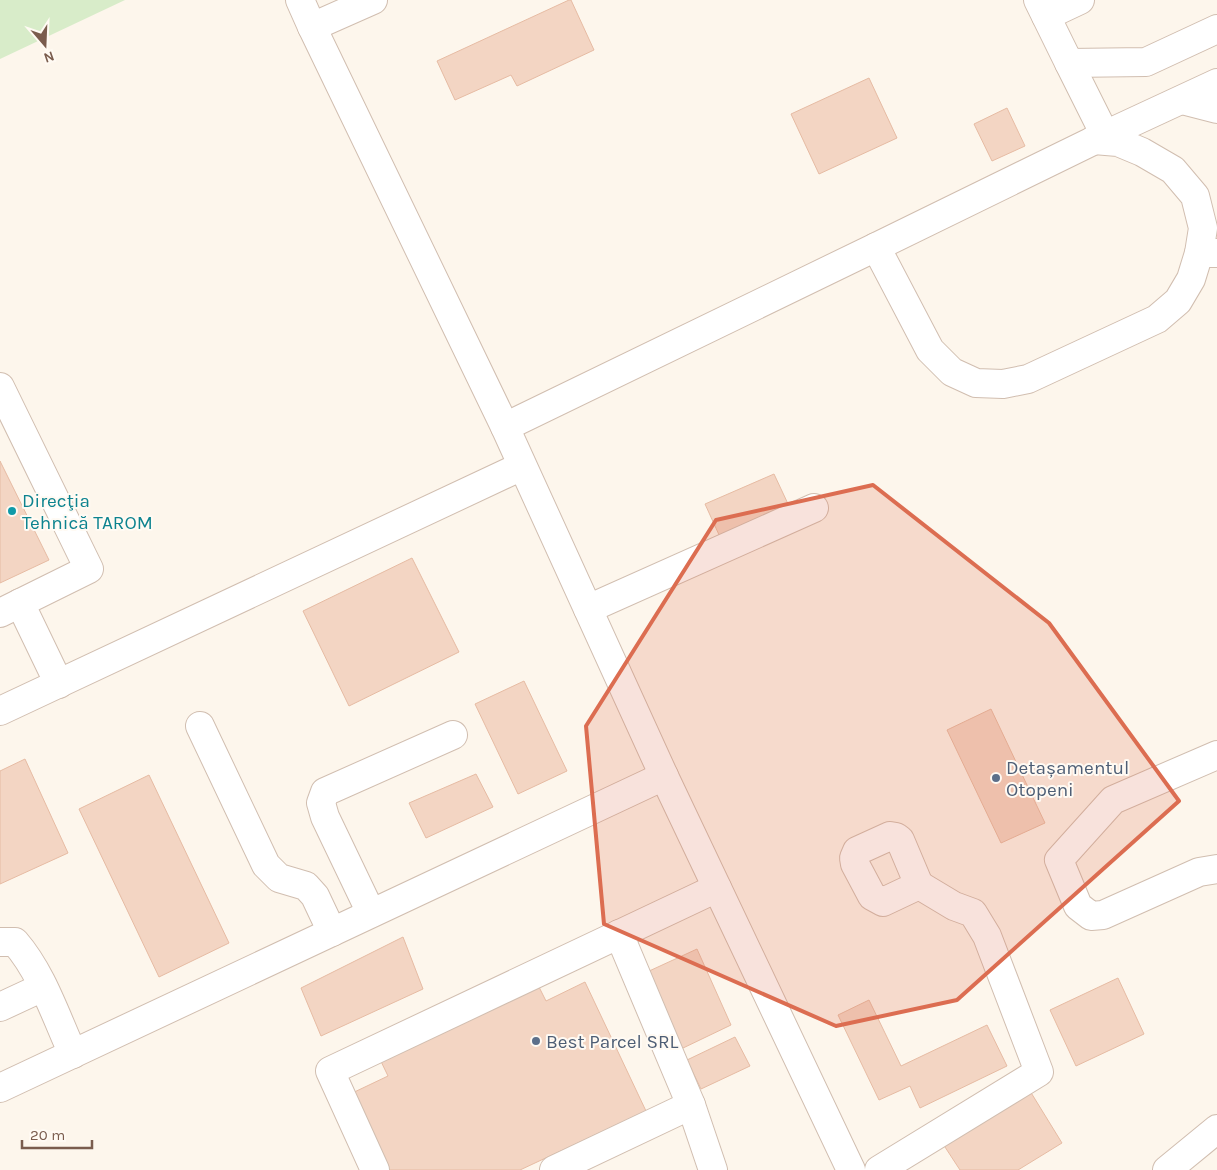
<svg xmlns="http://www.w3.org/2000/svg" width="1217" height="1170" font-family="Karla,sans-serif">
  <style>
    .green { fill: #d8ecc9 }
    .building { fill: #f3d5c3; stroke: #e6bba3 }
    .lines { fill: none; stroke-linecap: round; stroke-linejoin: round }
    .minor-casing { stroke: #d1beb0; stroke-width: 30 }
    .minor { stroke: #fff; stroke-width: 28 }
    .marked { fill: #dc6d51; fill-opacity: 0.2; stroke: #dc6d51; stroke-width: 4; stroke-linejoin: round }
    .culture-dot { fill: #0f9aa8; stroke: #fffaf3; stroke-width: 2 }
    .service-dot { fill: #5c6f8a; stroke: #fffaf3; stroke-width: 2 }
    .labels { text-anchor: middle; stroke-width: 4; stroke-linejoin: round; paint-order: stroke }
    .culture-label { font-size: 19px; fill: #0d838f; stroke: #fffaf3; text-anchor: start }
    .service-label { font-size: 19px; fill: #4e5e75; stroke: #fffaf3; text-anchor: start }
  </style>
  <rect width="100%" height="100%" fill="#fdf6ec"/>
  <polygon class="green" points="0,0 125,0 0,59"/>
  <g class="building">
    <polygon points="569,0 571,0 594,50 517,86 511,75 455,100 437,61"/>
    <polygon points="869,78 897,138 819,174 791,114"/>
    <polygon points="1007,108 1025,146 992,161 974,124"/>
    <polygon points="0,461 49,560 0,583"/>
    <polygon points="774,474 789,506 720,537 705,504"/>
    <polygon points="412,558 459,652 349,706 303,611"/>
    <polygon points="524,681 567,771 518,794 475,704"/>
    <polygon points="991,709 1045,823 1001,843 947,730"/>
    <polygon points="25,759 68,853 0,884 0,771"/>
    <polygon points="476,774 493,807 426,838 409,803"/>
    <polygon points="149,775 229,943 159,977 79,809"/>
    <polygon points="403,937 423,989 321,1036 301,988"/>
    <polygon points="697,949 731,1025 681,1049 647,972"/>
    <polygon points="534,977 546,1001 585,982 646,1111 520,1170 381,1170 346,1096 388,1076 376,1051"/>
    <polygon points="1118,978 1144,1034 1076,1066 1050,1010"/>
    <polygon points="869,1000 901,1066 987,1025 1007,1066 920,1108 910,1086 879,1100 838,1015"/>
    <polygon points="735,1037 750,1066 701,1089 687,1060"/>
    <polygon points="1030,1091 1062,1143 1018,1170 960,1170 943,1144"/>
  </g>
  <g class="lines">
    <defs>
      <g id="minor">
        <polyline points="300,0 312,27"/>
        <polyline points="373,0 312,27 505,427 664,776 851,1170"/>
        <polyline points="1038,0 1069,63 1146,62 1217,29"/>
        <polyline points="1046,16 1080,0"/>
        <polyline points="1182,100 1217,109"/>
        <polyline points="1105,135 1217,83"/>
        <polyline points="1094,140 1118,142 1142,152 1173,170 1195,196 1203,228 1199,253"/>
        <polyline points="876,247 1105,135 1069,63"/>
        <polyline points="0,387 89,569 0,613"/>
        <polyline points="505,427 876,247 930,350 952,372 976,383 1003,384 1028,379 1157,319 1178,301 1191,279 1199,253 1217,253"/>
        <polyline points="20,603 59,684"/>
        <polyline points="588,609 814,508"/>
        <polyline points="0,711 522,466"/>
        <polyline points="200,726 266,865 279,878 306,886 315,896 332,932"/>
        <polyline points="1217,755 1113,800 1059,860 1078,906 1091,916 1103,915 1199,872 1217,869"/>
        <polygon points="890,836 896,837 900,840 919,885 883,902 872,896 855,864 854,858 857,851"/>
        <polyline points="371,913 325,817 321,803 325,792 453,735"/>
        <polyline points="619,934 691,1105 713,1170"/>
        <path d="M0,942H15C42,973 56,1017 73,1054"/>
        <polyline points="0,1007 43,987"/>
        <polyline points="0,1088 664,776"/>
        <polyline points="375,1170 330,1071 717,888"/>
        <polyline points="554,1170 691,1105"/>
        <polyline points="879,1170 1039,1072 987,936 973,913 954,906 919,885"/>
        <polyline points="1167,1170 1217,1129"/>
      </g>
    </defs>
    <use href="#minor" class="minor-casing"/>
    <use href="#minor" class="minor"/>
  </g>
  <path class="marked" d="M873,485L1049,623L1179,801L957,1000L836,1026L604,924L586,726L716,520Z"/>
  <circle class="culture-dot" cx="12" cy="511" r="5"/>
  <g class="service-dot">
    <circle cx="996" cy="778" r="5"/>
    <circle cx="536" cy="1041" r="5"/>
  </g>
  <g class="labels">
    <g class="culture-label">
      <text x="22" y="507">Direcţia<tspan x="22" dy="22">Tehnică TAROM</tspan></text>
    </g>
    <g class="service-label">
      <text x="1006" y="774">Detașamentul<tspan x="1006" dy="22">Otopeni</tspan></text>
      <text x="546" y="1048">Best Parcel SRL</text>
    </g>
  </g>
  <g transform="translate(45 45) rotate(161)" stroke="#fffaf3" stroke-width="4" paint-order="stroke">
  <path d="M0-4L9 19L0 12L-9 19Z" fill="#7a5c4d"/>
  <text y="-8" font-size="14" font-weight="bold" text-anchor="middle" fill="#7a5c4d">N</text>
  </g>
  <path d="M22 1140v8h70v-8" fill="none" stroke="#7a5c4d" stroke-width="2.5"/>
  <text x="30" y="1140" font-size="15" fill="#7a5c4d" stroke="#fffaf3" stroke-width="4" paint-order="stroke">20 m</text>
</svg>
